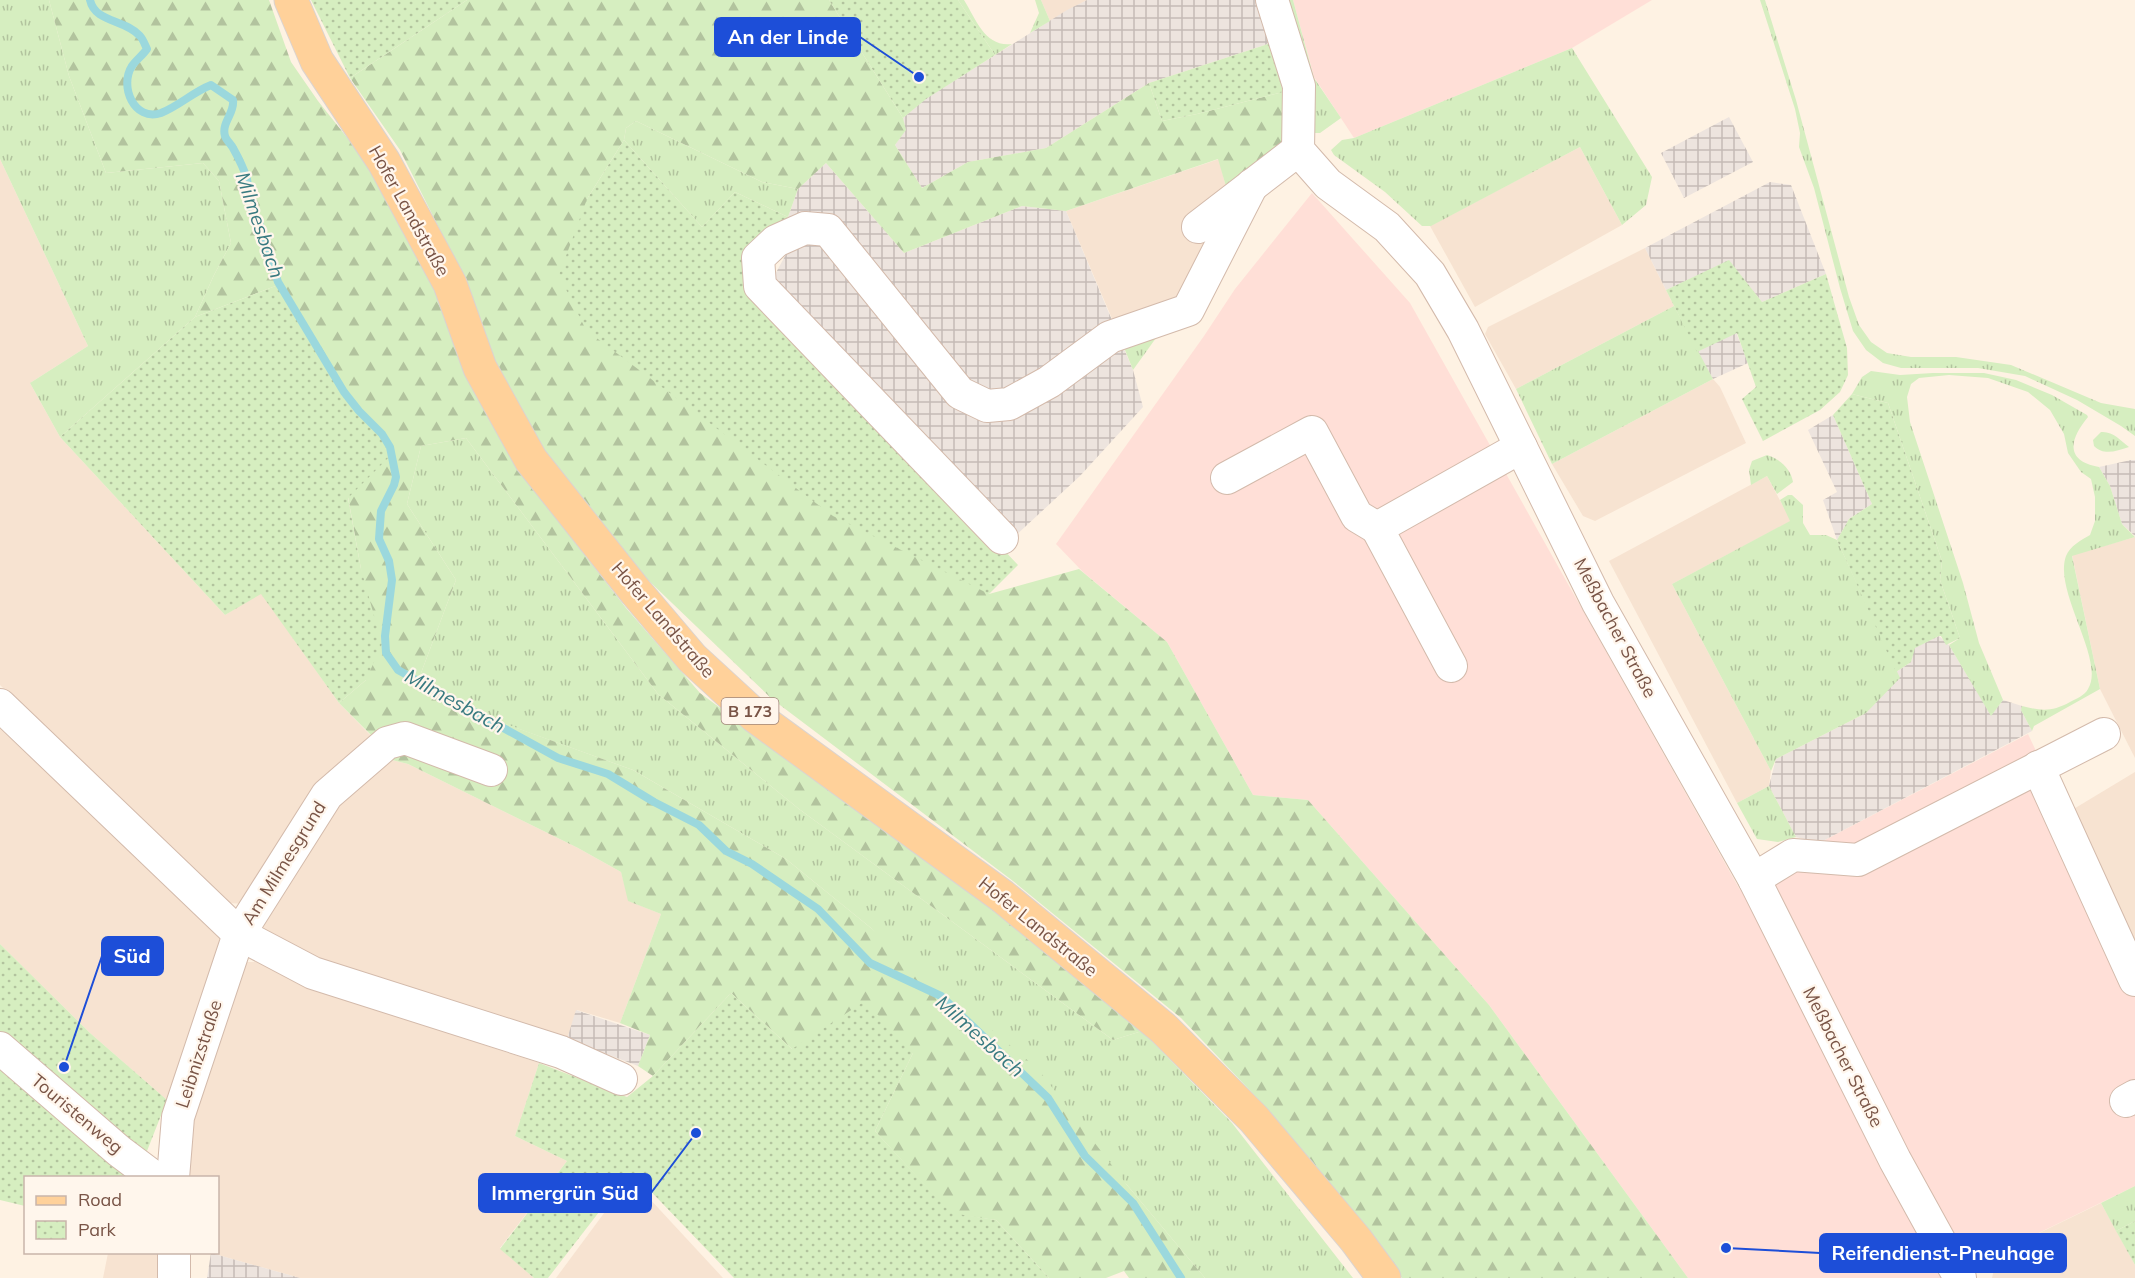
<svg xmlns="http://www.w3.org/2000/svg" width="2135" height="1278" font-family="Mulish,sans-serif">
  <style>
    .residential { fill: #f7e3d1 }
    .commercial { fill: #ffdfd7 }
    .industrial { fill: url(#industrial-grid) }
    .grass { fill: url(#grass-tufts) }
    .forest { fill: url(#forest-firs) }
    .park { fill: url(#park-dots) }
    .lines { fill: none; stroke-linecap: round; stroke-linejoin: round }
    .stream { stroke: #9bd8dd; stroke-width: 8 }
    .minor-casing { stroke: #d3baab; stroke-width: 34 }
    .major-casing { stroke: #dcd3cf; stroke-width: 35 }
    .minor { stroke: #fff; stroke-width: 32 }
    .major { stroke: #ffd19a; stroke-width: 33 }
    .labels { text-anchor: middle; stroke-width: 4.5; stroke-linejoin: round; paint-order: stroke }
    .shield { fill: #fff6ec; stroke: #a18578; stroke-width: 1.5 }
    .shield-label { font-size: 16px; font-weight: bold; fill: #795446 }
    .street-label { font-size: 18px; fill: #795446; stroke: #fff6ec }
    .water-label { font-size: 20px; font-style: italic; fill: #387a80; stroke: #fff6ec }
    .leader { fill: none; stroke: #1d4ed8; stroke-width: 2 }
    .callout-dot { fill: #1d4ed8; stroke: #fff6ec; stroke-width: 2 }
    .callout { fill: #1d4ed8; stroke: #1d4ed8; stroke-width: 2 }
    .callout-label { font-size: 20px; text-anchor: middle; font-weight: bold; fill: #fff }
  </style>
  <defs>
    <pattern id="industrial-grid" width="8" height="8" patternUnits="userSpaceOnUse" patternTransform="scale(1.5)"><rect width="8" height="8" fill="#ede4de"/><path d="M0 4h8M4 0v8" fill="none" stroke="#c5bbb6"/></pattern>
    <pattern id="grass-tufts" width="24" height="20" patternUnits="userSpaceOnUse" patternTransform="scale(1.5)"><rect width="24" height="20" fill="#d6eec0"/><path d="M3 7l-1-3M5 7V3M7 7l1-3M15 17l-1-3M17 17v-4M19 17l1-3" fill="none" stroke="#b2c39e"/></pattern>
    <pattern id="forest-firs" width="22" height="20" patternUnits="userSpaceOnUse" patternTransform="scale(1.5)"><rect width="22" height="20" fill="#d6eec0"/><path d="M5 1l3.5 6h-7zM16 11l3.5 6h-7z" fill="#b2c39e"/></pattern>
    <pattern id="park-dots" width="8" height="8" patternUnits="userSpaceOnUse" patternTransform="scale(1.5)"><rect width="8" height="8" fill="#d6eec0"/><path d="M2 2h.1M6 6h.1" fill="none" stroke="#b2c39e" stroke-width="1.8" stroke-linecap="round"/></pattern>
  </defs>
  <rect width="100%" height="100%" fill="#fef2e3"/>
  <g class="residential">
    <polygon points="1041,0 1087,0 1050,21"/>
    <polygon points="1580,147 1622,225 1475,307 1430,226"/>
    <polygon points="0,159 88,346 30,383 60,437 225,615 261,593 339,703 377,742 246,904 228,903 0,685"/>
    <polygon points="1219,159 1231,207 1170,309 1116,328 1066,211"/>
    <polygon points="1645,248 1674,306 1516,389 1485,334 1488,327"/>
    <polygon points="1713,379 1720,387 1746,443 1595,521 1583,516 1552,464"/>
    <polygon points="1767,476 1791,521 1672,584 1771,771 1769,786 1737,803 1609,561"/>
    <polygon points="2135,537 2135,758 2100,689 2072,555"/>
    <polygon points="0,726 219,938 220,950 167,1100 90,1033 0,944"/>
    <polygon points="380,757 408,764 578,848 621,872 629,901 661,914 620,1023 577,1010 567,1039 316,957 253,924 349,780"/>
    <polygon points="2135,772 2135,940 2072,810"/>
    <polygon points="246,962 263,962 339,997 539,1063 515,1136 567,1161 500,1248 534,1278 300,1278 211,1253 218,1252 218,1178 188,1178 183,1146 238,972"/>
    <polygon points="635,1183 723,1278 556,1278 616,1197"/>
    <polygon points="2101,1203 2135,1265 2135,1278 1992,1278 1998,1253"/>
    <polygon points="108,1253 161,1253 158,1278 103,1278"/>
  </g>
  <g class="commercial">
    <polygon points="1293,0 1652,0 1572,48 1354,138 1314,77"/>
    <polygon points="1312,193 1410,303 1740,890 1819,843 2028,734 2135,961 2135,1186 1946,1278 1688,1278 1489,1005 1308,800 1253,795 1167,642 1083,572 1056,544 1204,336 1235,289"/>
  </g>
  <g class="industrial">
    <polygon points="1087,0 1263,0 1271,43 1149,83 1046,148 968,162 922,188 895,145 905,130 903,118 925,99 1067,10"/>
    <polygon points="1729,117 1753,162 1684,198 1661,153"/>
    <polygon points="826,163 904,253 1022,206 1066,211 1133,370 1143,407 1080,476 1014,537 773,278 790,247 788,217 798,189"/>
    <polygon points="1770,182 1791,185 1826,274 1762,302 1729,261 1666,290 1645,248"/>
    <polygon points="1736,332 1748,363 1713,379 1697,352"/>
    <polygon points="1833,415 1872,504 1849,519 1837,540 1823,500 1837,492 1808,430"/>
    <polygon points="2131,460 2135,460 2135,536 2122,524 2110,486 2099,467"/>
    <polygon points="1939,636 1949,645 1991,715 2003,700 2022,706 2021,710 2032,731 1819,843 1796,837 1769,786 1776,759 1866,713 1896,672 1911,662 1914,648"/>
    <polygon points="576,1010 650,1035 638,1066 567,1039"/>
    <polygon points="211,1253 300,1278 207,1278"/>
  </g>
  <g class="grass">
    <polygon points="0,0 49,0 69,76 106,173 203,163 219,181 231,243 214,275 195,317 60,437 30,383 88,346 0,159"/>
    <path d="M958,0H964C977,21 985,47 1012,44L995,55Z"/>
    <polygon points="1035,0 1041,0 1050,21 1030,33 1039,13"/>
    <polygon points="1286,0 1293,0 1314,78 1341,118 1320,133 1313,133"/>
    <polygon points="1760,0 1765,0 1796,100 1849,297 1859,325 1871,342 1887,353 1911,357 1956,357 2011,365 2101,403 2135,409 2135,436 2121,426 2077,400 2025,376 1978,368 1901,368 1883,363 1866,350 1853,331 1840,288 1814,188 1799,147 1800,133 1795,109"/>
    <polygon points="1572,48 1652,177 1646,205 1622,225 1580,147 1431,226 1422,226 1385,192 1334,155 1331,150 1342,140 1354,138"/>
    <polygon points="636,121 762,182 798,189 788,217 735,192 702,227 624,140 626,128"/>
    <polygon points="1674,306 1713,379 1552,464 1516,389"/>
    <polygon points="1161,331 1133,370 1121,340"/>
    <path d="M1871,371L1900,375L1933,373H1984L2016,380L2052,395L2087,415L2088,417C2069,440 2065,461 2099,467L2110,486L2122,524L2135,537L2072,556L2100,689L2034,726L2032,731L2021,710L2022,706C2041,711 2052,712 2070,702C2076,699 2085,695 2088,689C2106,660 2053,592 2066,556C2070,546 2081,540 2090,535L2095,521V497L2091,479L2081,472L2068,453L2064,434L2050,410L2028,392L1988,378L1949,375L1919,378L1911,384L1907,397L1910,422L1963,583L1979,643L2003,700L1991,716L1949,645L1960,638L1940,580L1942,561L1888,403L1852,394L1862,377Z"/>
    <path d="M2101,432C2113,431 2120,440 2129,447C2116,451 2104,456 2094,446L2093,440Z"/>
    <polygon points="466,438 658,694 799,809 1113,1040 1142,1031 1232,1123 1353,1278 1205,1278 1127,1185 871,928 786,859 633,770 466,710 418,681 456,580 407,504 421,446"/>
    <path d="M1767,455C1780,459 1791,469 1793,482L1777,494L1767,476L1751,485L1749,470L1752,461Z"/>
    <polygon points="1788,495 1792,495 1803,505 1803,523 1810,535 1826,535 1837,540 1900,678 1866,713 1776,759 1771,771 1672,584 1790,521 1780,500"/>
    <polygon points="1769,786 1796,837 1778,842 1757,839 1737,803"/>
    <polygon points="2135,1186 2135,1221 2116,1231 2101,1203"/>
  </g>
  <g class="forest">
    <polygon points="49,0 269,0 291,62 318,101 372,169 435,286 469,376 516,467 626,608 700,693 991,908 1142,1031 1113,1040 799,809 658,694 466,438 421,446 407,504 456,580 418,681 467,710 633,770 786,859 871,928 1038,1069 1127,1185 1205,1278 1129,1278 1124,1271 1106,1278 1049,1278 996,1220 951,1214 875,1131 913,1053 792,1049 731,993 653,1076 638,1066 650,1035 620,1023 661,914 628,901 621,872 578,848 408,764 380,757 377,741 339,703 366,680 361,569 348,497 389,456 381,436 361,416 344,393 278,285 195,317 214,275 231,243 219,181 203,163 106,173 69,76"/>
    <polygon points="467,0 829,0 903,118 906,130 895,145 922,188 968,162 1046,148 1149,83 1162,121 1197,114 1283,92 1294,119 1288,143 1227,190 1218,159 1066,211 1022,206 904,253 826,163 798,189 762,182 636,121 626,128 624,140 587,199 989,594 1079,569 1167,642 1253,795 1308,800 1489,1005 1688,1278 1402,1278 1261,1102 1181,1018 1013,881 772,699 648,580 545,456 493,362 463,276 400,150 350,78"/>
  </g>
  <g class="park">
    <polygon points="311,0 467,0 350,78"/>
    <polygon points="829,0 958,0 995,55 926,99 903,118"/>
    <polygon points="1271,43 1283,92 1197,114 1162,121 1149,83"/>
    <polygon points="624,140 702,227 735,192 788,217 753,250 750,282 1018,565 989,594 833,516 586,330 559,275 587,199"/>
    <polygon points="1729,260 1762,302 1826,274 1847,348 1848,375 1840,392 1820,410 1763,441 1742,399 1756,387 1737,333 1697,352 1666,290"/>
    <polygon points="278,285 343,393 361,416 381,436 390,456 348,498 361,569 382,644 366,680 339,703 261,594 225,615 60,437 195,317"/>
    <polygon points="1852,394 1888,403 1942,561 1940,580 1960,638 1946,645 1941,636 1939,636 1915,648 1911,662 1896,672 1837,540 1849,519 1872,504 1833,415"/>
    <polygon points="0,944 90,1033 167,1100 138,1174 142,1177 26,1178 25,1206 0,1200"/>
    <polygon points="731,993 792,1049 865,1001 913,1053 875,1131 951,1213 996,1220 1049,1278 734,1278 637,1177 613,1194 548,1278 534,1278 500,1249 567,1161 515,1136 539,1063 627,1097 653,1076"/>
    <polygon points="2135,1221 2135,1265 2116,1231"/>
  </g>
  <g class="lines">
    <path class="stream" d="M90,0C95,23 125,19 140,36C143,39 145,45 147,49C143,55 136,60 132,66C119,86 134,122 161,113C179,106 193,92 211,85L233,100C235,113 221,123 225,136C226,140 231,144 233,148C238,157 244,169 247,179C250,195 246,204 258,219L278,282L344,392L359,411L382,434L390,447L396,477L394,485L381,511L379,539L389,561L392,580L385,636L386,653L398,670L558,758L608,774L654,802L699,825L726,851L752,864L818,909L870,963L941,996L1048,1098L1085,1156L1133,1203L1181,1278"/>
    <defs>
      <g id="minor">
        <polyline points="1272,0 1299,86 1298,150 1328,184 1387,227 1430,274 1463,330 1598,603 1754,879 1895,1160 1960,1278"/>
        <polyline points="1198,227 1298,150"/>
        <polyline points="1227,478 1312,432 1357,516 1377,528"/>
        <polyline points="1002,538 760,286 758,258 776,241 805,228 828,230 960,393 987,406 1009,404 1049,382 1110,337 1188,310 1252,185"/>
        <polyline points="1451,666 1377,528 1521,447"/>
        <polyline points="0,705 239,934 313,973 561,1052 621,1079"/>
        <polyline points="2038,767 2135,980"/>
        <polyline points="1754,879 1793,855 1858,860 2104,734"/>
        <polyline points="0,1048 119,1151 155,1178"/>
        <polyline points="2126,1101 2135,1096"/>
        <polyline points="173,1178 178,1117 239,934 327,795 387,743 405,738 491,770"/>
        <polyline points="174,1278 174,1252"/>
      </g>
      <polyline id="major" points="291,0 317,61 384,162 450,284 480,368 531,460 636,592 692,658 755,716 1002,896 1163,1028 1254,1119 1356,1240 1384,1278"/>
    </defs>
    <use href="#minor" class="minor-casing"/>
    <use href="#major" class="major-casing"/>
    <use href="#minor" class="minor"/>
    <use href="#major" class="major"/>
  </g>
  <g class="labels">
    <rect class="shield" x="721.5" y="698" width="57" height="26" rx="4.5"/>
    <g class="shield-label">
      <text x="750" y="717">B 173</text>
    </g>
    <g class="street-label">
      <text transform="translate(409 211) rotate(61)" y="6">Hofer Landstraße</text>
      <text transform="translate(663 620) rotate(49)" y="6">Hofer Landstraße</text>
      <text transform="translate(1615 628) rotate(62)" y="6">Meßbacher Straße</text>
      <text transform="translate(284 863) rotate(-58)" y="6">Am Milmesgrund</text>
      <text transform="translate(1038 927) rotate(39)" y="6">Hofer Landstraße</text>
      <text transform="translate(199 1054) rotate(-72)" y="6">Leibnizstraße</text>
      <text transform="translate(1843 1057) rotate(63)" y="6">Meßbacher Straße</text>
      <text transform="translate(77 1114) rotate(40)" y="6">Touristenweg</text>
    </g>
    <g class="water-label">
      <text transform="translate(260 225) rotate(71)" y="7">Milmesbach</text>
      <text transform="translate(455 701) rotate(29)" y="7">Milmesbach</text>
      <text transform="translate(980 1036) rotate(42)" y="7">Milmesbach</text>
    </g>
  </g>
  <path class="leader" d="M919 77L860 37M64 1067L102 956M696 1133L651 1193M1726 1248L1820 1253"/>
  <g class="callout-dot">
    <circle cx="919" cy="77" r="6"/>
    <circle cx="64" cy="1067" r="6"/>
    <circle cx="696" cy="1133" r="6"/>
    <circle cx="1726" cy="1248" r="6"/>
  </g>
  <g class="callout">
    <rect x="715" y="18" width="145" height="38" rx="6"/>
    <rect x="102" y="937" width="61" height="38" rx="6"/>
    <rect x="479" y="1174" width="172" height="38" rx="6"/>
    <rect x="1820" y="1234" width="246" height="38" rx="6"/>
  </g>
  <g class="callout-label">
    <text x="788" y="44">An der Linde</text>
    <text x="132" y="963">Süd</text>
    <text x="565" y="1200">Immergrün Süd</text>
    <text x="1943" y="1260">Reifendienst-Pneuhage</text>
  </g>
  <rect x="24" y="1176" width="195" height="78" fill="#fff6ec" stroke="#c9b5aa" stroke-width="1.5"/>
  <rect x="36" y="1196" width="30" height="9" fill="#ffd19a" stroke="#c9b5aa" stroke-width="1.5"/>
  <text x="78" y="1206" font-size="18" fill="#795446">Road</text>
  <rect x="36" y="1221" width="30" height="18" fill="url(#park-dots)" stroke="#c9b5aa" stroke-width="1.5"/>
  <text x="78" y="1236" font-size="18" fill="#795446">Park</text>
</svg>
